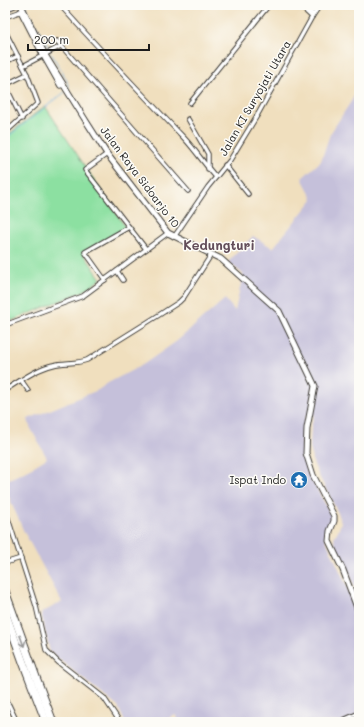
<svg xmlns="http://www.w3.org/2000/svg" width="364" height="727" font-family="Mali,sans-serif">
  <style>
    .industrial { fill: #c5c0da }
    .green { fill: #8ce0a1; stroke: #547e5e }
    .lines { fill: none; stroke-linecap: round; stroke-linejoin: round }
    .stream { stroke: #66a6d9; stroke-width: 1 }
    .street-casing { stroke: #3c3934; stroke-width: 5.5 }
    .secondary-casing { stroke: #3c3934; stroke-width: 7 }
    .highway-casing { stroke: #3c3934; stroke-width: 9 }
    .street { stroke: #fff; stroke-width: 3.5 }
    .secondary { stroke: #fff; stroke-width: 5 }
    .highway { stroke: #fff; stroke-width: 7 }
    .oneway { stroke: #999 }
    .labels { text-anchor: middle; stroke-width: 3; stroke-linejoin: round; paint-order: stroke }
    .street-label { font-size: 11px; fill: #1c1c1c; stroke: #fdfcf7 }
    .poi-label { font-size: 11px; fill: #1c1c1c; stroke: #fdfcf7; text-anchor: end }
    .quarter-label { font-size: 13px; font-weight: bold; fill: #634e5a; stroke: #fdfcf7 }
  </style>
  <rect width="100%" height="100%" fill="#fdfcf7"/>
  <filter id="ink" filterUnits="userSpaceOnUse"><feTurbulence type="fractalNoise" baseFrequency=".025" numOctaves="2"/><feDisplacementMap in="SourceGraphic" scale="8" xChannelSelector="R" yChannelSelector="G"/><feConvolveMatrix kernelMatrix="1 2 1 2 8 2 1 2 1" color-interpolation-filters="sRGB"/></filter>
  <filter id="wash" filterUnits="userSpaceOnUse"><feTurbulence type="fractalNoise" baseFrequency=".012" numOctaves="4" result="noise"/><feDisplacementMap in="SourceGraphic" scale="16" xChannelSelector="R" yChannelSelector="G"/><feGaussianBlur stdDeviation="0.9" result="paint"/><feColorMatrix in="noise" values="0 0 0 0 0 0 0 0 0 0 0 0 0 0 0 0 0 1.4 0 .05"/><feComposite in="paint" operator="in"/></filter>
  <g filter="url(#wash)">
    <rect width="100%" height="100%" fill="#f0dfbe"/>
    <polygon class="industrial" points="359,85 359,600 349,573 340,558 335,547 334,537 339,529 341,522 338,513 318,474 312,460 310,446 311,427 314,415 306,416 302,443 305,462 313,482 333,518 332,522 326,534 326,540 349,591 359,621 359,722 179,722 176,715 160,722 125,722 118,707 50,652 41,613 62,602 24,532 5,488 5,481 26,471 47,458 30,427 28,419 98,390 108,383 144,364 177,341 225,299 235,311 243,274 228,262 253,236 273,248 313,199 302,178 321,161 330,134 352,100"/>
    <polygon class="green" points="45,106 126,228 83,253 101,279 84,291 11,321 5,313 5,137"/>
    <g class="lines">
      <g class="stream">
        <polyline points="25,5 50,50"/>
        <polyline points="51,53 66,79 69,89"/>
        <polyline points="5,139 65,92"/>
      </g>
    </g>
  </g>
  <g filter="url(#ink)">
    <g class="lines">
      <defs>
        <g id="street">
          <path d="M60,5C101,51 143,95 185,139C196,151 205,165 216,177"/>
          <polyline points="299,5 312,17"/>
          <polyline points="303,5 313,14"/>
          <polyline points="5,10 17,5"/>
          <polyline points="20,11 43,56 60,86 63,85"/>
          <polyline points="5,17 22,11"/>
          <polyline points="5,31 27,74 38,103 5,133"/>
          <polyline points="57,41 188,191"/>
          <polyline points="5,62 18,56"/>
          <polyline points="23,66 61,46"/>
          <polyline points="5,85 22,119"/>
          <polyline points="5,85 27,74"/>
          <polyline points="190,103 269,5"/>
          <polyline points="188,119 208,154 208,169"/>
          <polyline points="107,154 85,170 146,249"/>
          <polyline points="225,165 248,194"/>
          <polyline points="174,237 208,187 230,160 258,114 312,17 320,5"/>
          <polyline points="117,271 123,280"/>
          <polyline points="105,280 85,252 129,227"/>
          <polyline points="5,325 83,296 168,233"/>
          <polyline points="21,380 28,390"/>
          <path d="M5,390C20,381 36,369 53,365C64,362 76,364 87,360L159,315L179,302L184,297L211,255"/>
          <polyline points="5,509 36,606 46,650 58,662 104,698 120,722"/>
          <polyline points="5,563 21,558"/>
          <polyline points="5,700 9,705 17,722"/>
          <polyline points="339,722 359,713"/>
        </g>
        <polyline id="secondary" points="21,5 45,55 86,121 107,154 168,233 221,259 279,311 315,386 307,428 306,453 313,475 334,516 334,521 330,531 329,541 343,570 359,613"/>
        <g id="highway">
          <polyline points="5,591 37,680 53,722"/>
          <polyline points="5,612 23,662 46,722"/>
        </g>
      </defs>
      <use href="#street" class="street-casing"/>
      <use href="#secondary" class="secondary-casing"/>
      <use href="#highway" class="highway-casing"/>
      <use href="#street" class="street"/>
      <use href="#secondary" class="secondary"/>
      <use href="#highway" class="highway"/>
    </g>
    <defs><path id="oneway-shaft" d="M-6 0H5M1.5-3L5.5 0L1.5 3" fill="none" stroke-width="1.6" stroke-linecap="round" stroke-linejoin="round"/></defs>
    <use class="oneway" href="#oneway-shaft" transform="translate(22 641) rotate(70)"/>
  </g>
  <defs>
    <symbol id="temple-disc" viewBox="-11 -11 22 22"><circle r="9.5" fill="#1f6fb2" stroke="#fdfcf7"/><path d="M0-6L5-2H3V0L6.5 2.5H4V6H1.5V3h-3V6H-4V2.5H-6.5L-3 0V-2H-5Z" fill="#fff"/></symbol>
  </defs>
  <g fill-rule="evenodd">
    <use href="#temple-disc" x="289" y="470" width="20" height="20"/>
  </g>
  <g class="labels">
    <g class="street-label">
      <text transform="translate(255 98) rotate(-60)" y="4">Jalan KI Suryojati Utara</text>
      <text transform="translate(140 177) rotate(53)" y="4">Jalan Raya Sidoarjo 10</text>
    </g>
    <g class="poi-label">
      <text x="286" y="484">Ispat Indo</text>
    </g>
    <g class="quarter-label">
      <text x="219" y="250">Kedungturi</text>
    </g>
  </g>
  <rect width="364" height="727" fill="none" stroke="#fdfcf7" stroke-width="20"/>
  <path d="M28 44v6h121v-6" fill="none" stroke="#1c1c1c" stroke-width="2"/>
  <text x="34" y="44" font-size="12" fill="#1c1c1c" stroke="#fdfcf7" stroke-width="3" paint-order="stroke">200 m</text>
</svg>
